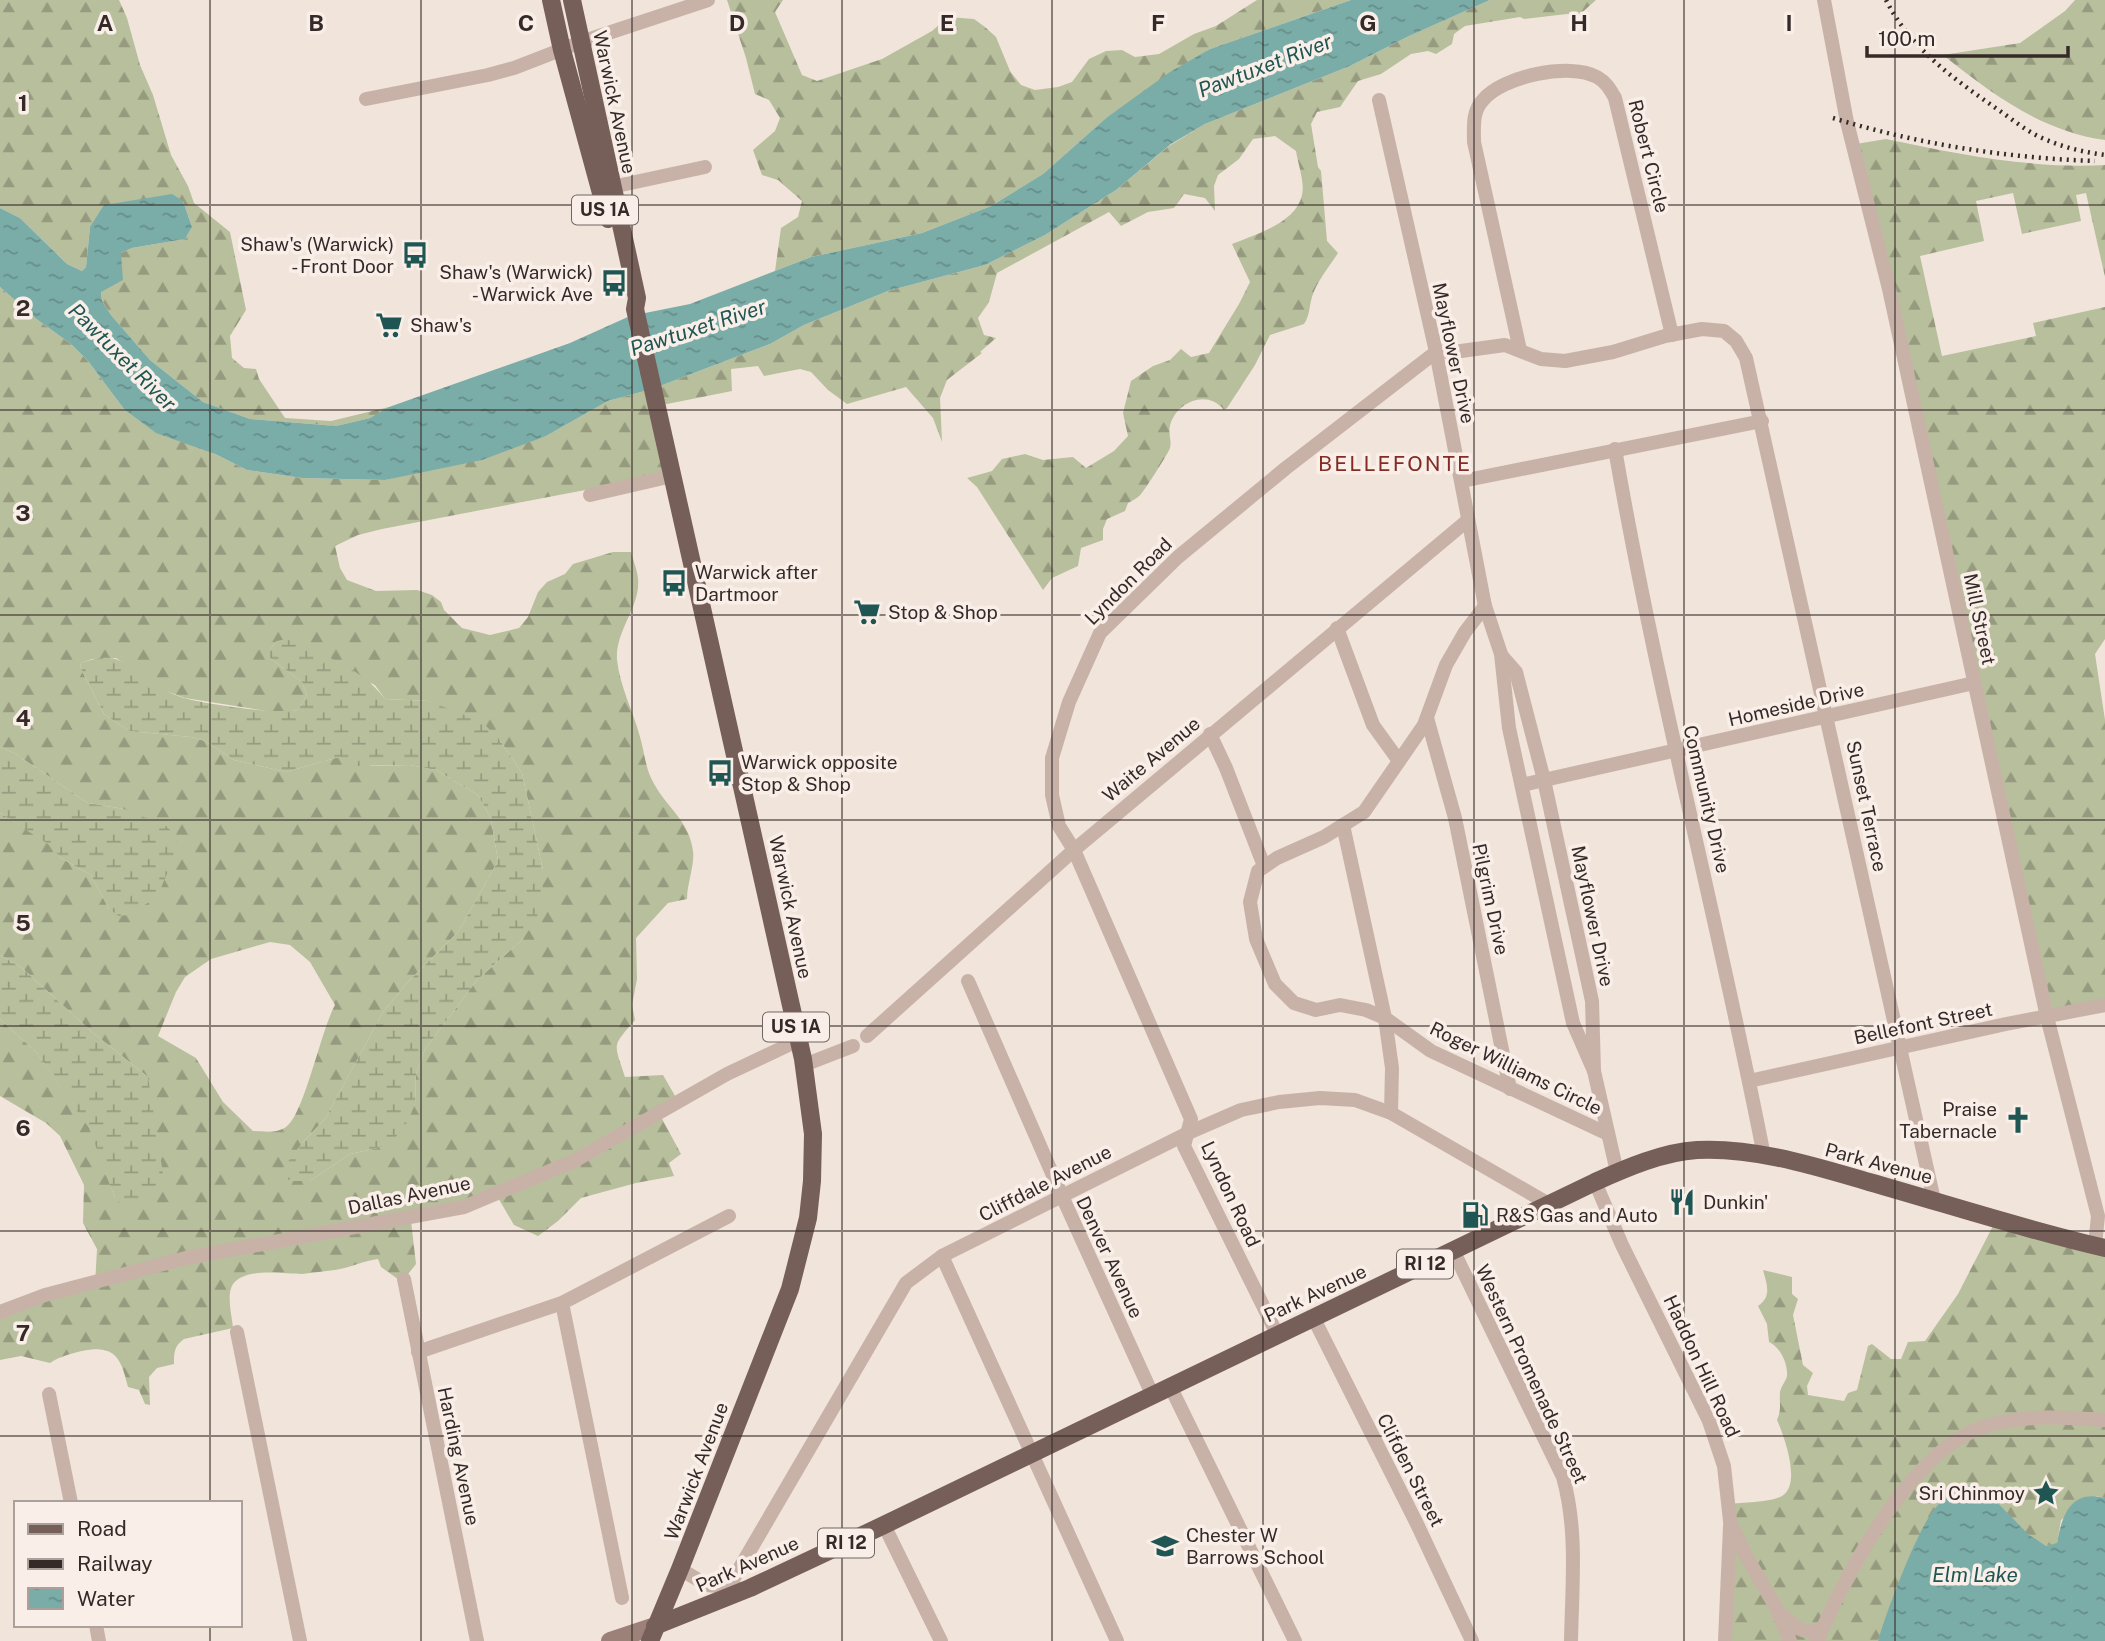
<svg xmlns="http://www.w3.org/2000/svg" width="2105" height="1641" font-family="'Public Sans',sans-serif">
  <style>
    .forest { fill: url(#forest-firs); fill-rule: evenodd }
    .wetland { fill: url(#wetland-marsh) }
    .water { fill: url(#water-ripples) }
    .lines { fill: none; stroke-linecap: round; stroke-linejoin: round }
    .street { stroke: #c8b2a8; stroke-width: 14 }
    .secondary { stroke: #9c8179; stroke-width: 18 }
    .primary { stroke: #775f59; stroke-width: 18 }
    .rail { stroke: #352a28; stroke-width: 4.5; stroke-dasharray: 2 5; stroke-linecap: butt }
    .grid { fill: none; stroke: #352a28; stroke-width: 2; stroke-opacity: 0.55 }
    .labels { text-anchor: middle; stroke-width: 7; stroke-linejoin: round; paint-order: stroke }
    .shield { fill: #f9efe8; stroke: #706562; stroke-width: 2 }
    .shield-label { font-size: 18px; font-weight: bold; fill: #352a28 }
    .street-label { font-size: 19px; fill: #352a28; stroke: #f9efe8 }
    .poi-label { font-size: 19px; fill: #352a28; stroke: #f9efe8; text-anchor: start }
    .water-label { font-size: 21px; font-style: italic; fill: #1f5552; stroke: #f9efe8 }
    .neighbourhood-label { font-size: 21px; letter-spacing: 2px; fill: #812d24; stroke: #f9efe8 }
    .grid-label { font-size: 23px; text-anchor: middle; font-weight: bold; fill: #352a28; stroke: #f9efe8; stroke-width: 7; stroke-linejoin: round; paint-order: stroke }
  </style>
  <defs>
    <pattern id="forest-firs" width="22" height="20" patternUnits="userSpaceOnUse" patternTransform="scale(1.75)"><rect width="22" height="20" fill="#b8bf9c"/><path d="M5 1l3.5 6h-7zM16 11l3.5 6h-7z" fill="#969b7f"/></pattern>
    <pattern id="wetland-marsh" width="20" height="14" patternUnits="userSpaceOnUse" patternTransform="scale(1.75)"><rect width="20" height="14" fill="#b8bf9c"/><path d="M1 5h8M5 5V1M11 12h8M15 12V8" fill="none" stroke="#969b7f"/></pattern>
    <pattern id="water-ripples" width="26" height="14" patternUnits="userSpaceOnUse" patternTransform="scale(1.75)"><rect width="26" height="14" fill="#7bada8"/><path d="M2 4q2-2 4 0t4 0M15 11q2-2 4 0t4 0" fill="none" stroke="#668d89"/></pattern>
  </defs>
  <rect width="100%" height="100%" fill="#f1e4db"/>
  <g class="forest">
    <polygon points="0,0 119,0 127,18 140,65 153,95 171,155 188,186 194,203 230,232 246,310 230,336 232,358 244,368 256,369 259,379 285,418 331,421 389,407 388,409 370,418 336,426 250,419 203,402 150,360 111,315 102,301 101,292 121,253 132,248 185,239 192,227 183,201 90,227 86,267 82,271 67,264 20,218 0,208"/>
    <polygon points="727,0 783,0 775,12 802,75 817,81 882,59 932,31 948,17 974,19 985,27 996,37 1010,71 1021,85 1035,90 1058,87 1072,82 1089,59 1106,51 1122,50 1135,57 1159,54 1194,34 1216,26 1257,0 1351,0 1210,49 1106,118 1043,174 991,206 922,233 811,257 775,271 781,228 798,217 802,201 778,180 762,175 753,150 775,131 780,118 769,100 755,94 746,58"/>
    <path d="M1490,0H1596L1577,17L1567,14L1524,19L1520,17L1465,26L1454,34L1452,44L1436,54L1428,51L1411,54L1381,74L1358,81L1340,107L1317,112L1311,124L1318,167L1321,171L1327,241L1338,253C1329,267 1317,281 1312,297C1309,307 1310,315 1304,324L1270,335L1255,365L1227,408L1224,410C1207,388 1175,403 1170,426C1168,433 1172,441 1170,448C1169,452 1145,490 1141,494C1138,498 1132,501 1128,503L1125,511L1107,519L1103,529V540L1081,548L1078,566L1052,578L1043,590L977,487L967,478L992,471L1002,459L1025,454L1043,460L1073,457L1086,468L1114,451L1128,436L1123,413L1131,381L1153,366L1170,360L1181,349L1191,357L1209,353L1239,304L1250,282L1232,244C1256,234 1296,223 1302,195C1305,183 1298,164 1296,151L1275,136L1253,139L1239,159L1218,175L1214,186L1215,211L1205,198L1184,194L1174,208L1148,212L1121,226L1109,212L997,273L989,302L978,318L984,335L996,338L980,352L982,353L947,380L940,398L942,442L933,418L906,387L847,404L828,390L811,372L800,369L764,376L758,366L731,369L732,391L657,406L669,474L382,529L358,535L335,546L340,568L347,580L376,591L417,590L432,595L441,602L444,610L462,628L490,635L519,628L528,617L538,592L547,582L565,574L573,564L613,552H631C633,560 637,569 638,578C641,607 615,630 617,660C620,687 633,711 640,737C644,750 645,765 651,778C664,806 689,819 693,851C695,864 687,884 687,899L668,903L636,938L637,979L632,1005L635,1020C611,1048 614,1042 625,1077L663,1075L678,1101L660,1115L681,1154L669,1163L674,1176L636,1183L581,1198L558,1221L538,1236L514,1225L497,1196L411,1221L416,1264L402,1282L381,1267L378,1259C363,1261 349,1268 335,1270C324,1271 313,1273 302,1274C284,1274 246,1267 233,1284C226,1294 232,1316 233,1328L184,1339C174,1346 174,1353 174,1364L157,1368L149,1377L150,1405L145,1404L139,1390L128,1387C121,1358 115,1344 82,1351C70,1354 61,1356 50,1363L21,1356L0,1360V1313L95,1285L97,1249L83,1223L84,1185L60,1136L46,1123L0,1096V1019L37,1053L90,1128L115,1198L148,1077L92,1032L22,968L0,955V813L49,844L61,858L91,875L109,909L124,809L88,803L14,753L0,747V287L35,318L71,344L88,361L124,409L247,470L302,478L385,480L546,436L608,401L652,389L770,344L804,325L888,291L985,265L1045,235L1116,190L1169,146L1205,124L1350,66L1407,37ZM277,641L375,685L385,699L429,701L499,739L522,773L543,870L523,939L477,980L425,1049L416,1074L415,1104L383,1147L350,1154L310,1181L302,1143L325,1119L383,1012L407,983L458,932L498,861L491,819L478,795L436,770L410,765L372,766L339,757L286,772L234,760L205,741L191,737L129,731L104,714L80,667L81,663L92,659L116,658L161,689L185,698L280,713L298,710L307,695L302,682L270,658V649ZM270,942L290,945L310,962L335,1005C321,1030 304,1115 286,1127C276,1134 264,1131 253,1131L223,1102L196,1058L158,1036L176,992L185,977L211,959Z"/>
    <path d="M2075,0H2105V140C2041,131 1992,94 1943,55L2020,43L2065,11Z"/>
    <path d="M1886,139C1957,154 2031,169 2105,165V277L2086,193L2076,195L2081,221L2022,234L2013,193L1976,201L1984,241L1920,256L1942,356L2036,336L2033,323L2105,307V639L2095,654L2105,720V1003L2047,1017L1856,144Z"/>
    <path d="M1996,1220L2105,1249V1498L2096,1496L2061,1520L2057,1544L2045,1546L2028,1534L1879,1638L1878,1641H1723L1728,1504C1744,1502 1768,1503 1782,1496C1802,1484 1784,1436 1777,1420C1782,1409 1779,1403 1780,1392C1781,1386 1786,1381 1787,1376C1788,1363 1780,1347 1769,1342L1767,1324L1758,1306C1772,1296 1767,1285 1763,1270L1792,1277V1294L1798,1299L1793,1315L1803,1365L1813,1373L1807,1386L1808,1395L1844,1401L1848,1393L1857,1390L1868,1346L1872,1344L1891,1359H1901L1908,1342L1925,1341L1958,1294Z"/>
  </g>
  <g class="wetland">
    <path d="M286,639C322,655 360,666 385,699L429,701L482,722L499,739L522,773L543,870L542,901L536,919L523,939L477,980L425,1049L416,1074L415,1104L408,1121L392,1142L383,1147L350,1154L310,1181H293L283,1178L284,1167L302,1143L325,1119L383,1012L407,983L458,932L498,861L491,819L478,795L436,770L410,765L350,766L339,757L286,772L234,760L205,741L191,737L129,731L104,714L80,667L81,663C91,659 108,655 118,660C142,670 157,690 184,698C211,705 272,714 298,710L307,695L302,682L270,658V649L277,641Z"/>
    <polygon points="0,747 14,753 88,803 124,809 166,826 177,837 176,852 161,888 151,901 128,915 119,916 109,909 91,875 61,858 48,844 0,813"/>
    <polygon points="0,955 22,968 92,1032 148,1077 163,1174 153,1193 124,1206 115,1198 89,1128 37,1053 0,1019"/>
  </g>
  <g class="water">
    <polygon points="1351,0 1490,0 1407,37 1350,66 1205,124 1171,144 1116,190 1045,235 985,265 888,291 804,325 770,344 652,389 608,401 546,436 482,460 385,480 302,478 247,470 215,454 156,433 124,409 88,361 71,344 35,318 0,287 0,208 20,218 67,264 82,271 86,267 90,227 104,205 172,194 183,201 192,227 185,239 132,248 121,253 123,280 101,292 102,301 111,315 150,360 203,402 250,419 336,426 370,418 389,407 570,343 630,316 690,304 811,257 922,233 991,206 1043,174 1106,118 1170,72 1210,49"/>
    <path d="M1969,1486L1984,1489L2028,1534L2046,1546L2057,1543C2062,1516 2070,1489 2105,1498V1641H1878C1886,1613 1918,1526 1937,1506C1945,1497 1957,1492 1969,1486Z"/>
  </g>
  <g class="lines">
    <g class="street">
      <polyline points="1824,0 1847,122 1889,289 2047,1017 2098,1216 2095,1245"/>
      <polyline points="366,99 488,75 514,68 581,42 708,0"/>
      <polyline points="1379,100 1436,352 1485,606 1501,654 1509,728 1573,1023 1594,1071"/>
      <polyline points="612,187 705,167"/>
      <path d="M1520,350L1474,142C1474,126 1472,112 1483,100C1503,76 1570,62 1597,77C1606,82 1610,89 1615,98L1672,335"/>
      <path d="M1615,449C1656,687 1718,920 1764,1156"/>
      <polyline points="1462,481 1762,421"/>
      <polyline points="590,495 672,476"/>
      <polyline points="1485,606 1465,632 1446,665 1424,725 1364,812 1324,837 1277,858 1258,871 1250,902 1256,939 1275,984 1294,1003 1316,1010 1340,1005 1366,1010 1385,1018 1431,1051 1608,1134"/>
      <polyline points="1337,628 1373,725 1399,761"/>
      <polyline points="1502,656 1516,672 1544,780 1592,1001 1594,1071 1617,1172"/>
      <polyline points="1427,718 1455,818 1510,1089"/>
      <polyline points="1210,734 1226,768 1264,866"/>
      <polyline points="1522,785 1974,683"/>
      <polyline points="1343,825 1385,1018 1392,1068 1391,1113"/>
      <polyline points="968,981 1062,1196 1152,1394"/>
      <polyline points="867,1036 1074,850 1468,520"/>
      <polyline points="804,1065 853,1046"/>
      <polyline points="1749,1081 2006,1024 2105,1005"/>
      <polyline points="1595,1182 1622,1245 1709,1421 1724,1466 1730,1521 1746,1556 1776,1607 1790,1641"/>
      <path d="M1453,1250L1563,1477C1578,1531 1572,1586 1571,1641"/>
      <polyline points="942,1256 1117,1641"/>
      <polyline points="404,1279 477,1641"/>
      <polyline points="562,1303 622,1598"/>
      <polyline points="0,1312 45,1295 186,1258 464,1207 576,1160 727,1074 799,1040"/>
      <polyline points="1313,1317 1417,1524 1472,1641"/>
      <polyline points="237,1332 300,1641"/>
      <polyline points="1277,1334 1184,1146 1191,1119 1074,850 1059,826 1052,795 1052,758 1069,702 1100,633 1178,557 1286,468 1436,352 1461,351 1505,345 1541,359 1565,361 1613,352 1665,336 1702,329 1724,331 1736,341 1746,358 1934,1200"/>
      <polyline points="418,1352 562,1303 729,1216"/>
      <polyline points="1170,1386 1295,1641"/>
      <polyline points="49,1394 71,1503"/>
      <polyline points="884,1525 941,1641"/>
      <polyline points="680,1569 707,1585 737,1588"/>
      <polyline points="728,1588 906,1283 942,1256 1188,1133 1241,1110 1279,1102 1320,1098 1355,1100 1391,1113 1549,1204"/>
      <path d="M1784,1616C1795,1628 1808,1638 1824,1626"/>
      <polyline points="96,1625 99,1641"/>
      <polyline points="1725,1641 1730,1526"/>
      <path d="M1817,1641C1846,1574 1911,1450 1983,1427C2023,1414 2064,1417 2105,1420"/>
    </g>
    <polyline class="secondary" points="610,1641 655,1626"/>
    <g class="primary">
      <polyline points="551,0 562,50 608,219"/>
      <polyline points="572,0 637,298 635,309 803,1059 813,1134 812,1181 808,1218 790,1289 680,1569 650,1641"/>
      <path d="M655,1626L750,1588L884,1525L1595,1182C1626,1168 1663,1152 1697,1150C1754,1147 1814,1166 1869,1182C1947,1204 2026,1230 2105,1248"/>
    </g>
    <g class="rail">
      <path d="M1886,0C1910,48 1954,79 1997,109C2012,119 2026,131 2042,138C2062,147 2083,152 2105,155"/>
      <path d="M1833,118C1918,144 2005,158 2095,161"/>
    </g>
  </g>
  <path class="grid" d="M210,0V1503M421,0V1641M632,0V1641M842,0V1641M1052,0V1641M1263,0V1641M1474,0V1641M1684,0V1641M1895,0V1641M0,205H2105M0,410H2105M0,615H2105M0,820H2105M0,1026H2105M0,1231H2105M0,1436H2105M210,1625V1641"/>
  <defs>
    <symbol id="bus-bare" viewBox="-9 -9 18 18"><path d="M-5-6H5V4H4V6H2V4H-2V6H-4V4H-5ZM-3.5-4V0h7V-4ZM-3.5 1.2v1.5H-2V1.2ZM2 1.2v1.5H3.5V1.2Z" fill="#1f5552" stroke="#f9efe8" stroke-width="2.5" paint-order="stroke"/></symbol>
    <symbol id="supermarket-bare" viewBox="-9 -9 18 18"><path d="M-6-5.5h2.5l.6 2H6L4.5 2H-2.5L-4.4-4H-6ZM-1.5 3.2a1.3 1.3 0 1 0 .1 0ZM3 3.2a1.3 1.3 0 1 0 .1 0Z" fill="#1f5552" stroke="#f9efe8" stroke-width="2.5" paint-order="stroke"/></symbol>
    <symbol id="church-bare" viewBox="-9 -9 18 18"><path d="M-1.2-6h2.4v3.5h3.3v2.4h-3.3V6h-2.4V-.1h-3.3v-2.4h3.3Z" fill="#1f5552" stroke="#f9efe8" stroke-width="2.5" paint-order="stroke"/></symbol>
    <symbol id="restaurant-bare" viewBox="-9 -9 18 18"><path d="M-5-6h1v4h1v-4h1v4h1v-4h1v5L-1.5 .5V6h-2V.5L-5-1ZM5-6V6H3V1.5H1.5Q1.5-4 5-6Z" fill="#1f5552" stroke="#f9efe8" stroke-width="2.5" paint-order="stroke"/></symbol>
    <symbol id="fuel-bare" viewBox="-9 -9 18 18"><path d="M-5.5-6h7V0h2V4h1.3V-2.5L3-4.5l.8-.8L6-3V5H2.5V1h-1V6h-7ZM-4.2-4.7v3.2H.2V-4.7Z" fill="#1f5552" stroke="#f9efe8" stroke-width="2.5" paint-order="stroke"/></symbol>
    <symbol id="sight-bare" viewBox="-9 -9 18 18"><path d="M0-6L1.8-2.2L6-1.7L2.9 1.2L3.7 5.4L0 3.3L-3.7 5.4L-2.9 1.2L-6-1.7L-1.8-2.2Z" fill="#1f5552" stroke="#f9efe8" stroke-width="2.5" paint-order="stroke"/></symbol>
    <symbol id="school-bare" viewBox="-9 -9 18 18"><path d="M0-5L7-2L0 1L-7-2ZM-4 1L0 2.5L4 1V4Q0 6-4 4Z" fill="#1f5552" stroke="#f9efe8" stroke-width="2.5" paint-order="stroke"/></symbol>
  </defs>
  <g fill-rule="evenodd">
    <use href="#bus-bare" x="396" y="236" width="38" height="38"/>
    <use href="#bus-bare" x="595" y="264" width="38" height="38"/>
    <use href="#supermarket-bare" x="370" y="306" width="38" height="38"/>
    <use href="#bus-bare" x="655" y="564" width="38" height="38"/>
    <use href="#supermarket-bare" x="848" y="593" width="38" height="38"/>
    <use href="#bus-bare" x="701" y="754" width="38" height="38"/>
    <use href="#church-bare" x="1999" y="1101" width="38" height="38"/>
    <use href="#restaurant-bare" x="1663" y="1183" width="38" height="38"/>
    <use href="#fuel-bare" x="1456" y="1196" width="38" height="38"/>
    <use href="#sight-bare" x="2027" y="1474" width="38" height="38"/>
    <use href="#school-bare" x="1146" y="1527" width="38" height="38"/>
  </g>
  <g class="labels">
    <g class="shield">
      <rect x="572" y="195.5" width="66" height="29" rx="5"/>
      <rect x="763" y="1012.5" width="66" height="29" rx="5"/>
      <rect x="1397" y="1249.5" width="56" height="29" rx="5"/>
      <rect x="818" y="1528.5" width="56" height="29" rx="5"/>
    </g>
    <g class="shield-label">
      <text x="605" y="216">US 1A</text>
      <text x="796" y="1033">US 1A</text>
      <text x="1425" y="1270">RI 12</text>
      <text x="846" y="1549">RI 12</text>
    </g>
    <g class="street-label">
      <text transform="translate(615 102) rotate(78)" y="7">Warwick Avenue</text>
      <text transform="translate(1649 156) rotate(76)" y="7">Robert Circle</text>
      <text transform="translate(1454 353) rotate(78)" y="7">Mayflower Drive</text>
      <text transform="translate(1128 581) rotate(-45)" y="7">Lyndon Road</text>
      <text transform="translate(1980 619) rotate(78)" y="7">Mill Street</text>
      <text transform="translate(1796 704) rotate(-13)" y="7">Homeside Drive</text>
      <text transform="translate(1151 759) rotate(-40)" y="7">Waite Avenue</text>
      <text transform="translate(1707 799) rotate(77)" y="7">Community Drive</text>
      <text transform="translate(1867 806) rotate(78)" y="7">Sunset Terrace</text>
      <text transform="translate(1491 899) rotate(78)" y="7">Pilgrim Drive</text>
      <text transform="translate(791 907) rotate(78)" y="7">Warwick Avenue</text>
      <text transform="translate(1593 916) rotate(78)" y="7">Mayflower Drive</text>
      <text transform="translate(1923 1023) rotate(-12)" y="7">Bellefont Street</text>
      <text transform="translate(1516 1068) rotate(26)" y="7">Roger Williams Circle</text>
      <text transform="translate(1879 1163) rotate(15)" y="7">Park Avenue</text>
      <text transform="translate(1045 1183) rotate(-27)" y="7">Cliffdale Avenue</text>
      <text transform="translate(1231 1194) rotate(65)" y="7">Lyndon Road</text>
      <text transform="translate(409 1195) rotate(-12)" y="7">Dallas Avenue</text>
      <text transform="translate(1110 1257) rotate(65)" y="7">Denver Avenue</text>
      <text transform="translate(1315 1293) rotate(-25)" y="7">Park Avenue</text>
      <text transform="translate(1702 1366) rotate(65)" y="7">Haddon Hill Road</text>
      <text transform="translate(1532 1374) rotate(65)" y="7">Western Promenade Street</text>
      <text transform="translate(459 1456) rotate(78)" y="7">Harding Avenue</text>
      <text transform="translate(1411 1470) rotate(63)" y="7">Clifden Street</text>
      <text transform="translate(696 1471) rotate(-69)" y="7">Warwick Avenue</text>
      <text transform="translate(747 1564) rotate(-24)" y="7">Park Avenue</text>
    </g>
    <g class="poi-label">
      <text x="394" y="251" text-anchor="end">Shaw's (Warwick)<tspan x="394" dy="22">- Front Door</tspan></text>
      <text x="593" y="279" text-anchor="end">Shaw's (Warwick)<tspan x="593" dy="22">- Warwick Ave</tspan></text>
      <text x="410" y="332">Shaw's</text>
      <text x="695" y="579">Warwick after<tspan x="695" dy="22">Dartmoor</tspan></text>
      <text x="888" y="619">Stop &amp; Shop</text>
      <text x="741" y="769">Warwick opposite<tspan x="741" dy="22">Stop &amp; Shop</tspan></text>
      <text x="1997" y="1116" text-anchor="end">Praise<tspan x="1997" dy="22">Tabernacle</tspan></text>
      <text x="1703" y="1209">Dunkin'</text>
      <text x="1496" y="1222">R&amp;S Gas and Auto</text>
      <text x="2025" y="1500" text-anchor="end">Sri Chinmoy</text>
      <text x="1186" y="1542">Chester W<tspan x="1186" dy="22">Barrows School</tspan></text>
    </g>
    <g class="water-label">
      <text transform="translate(1265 66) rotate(-21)" y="7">Pawtuxet River</text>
      <text transform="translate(698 328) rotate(-18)" y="7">Pawtuxet River</text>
      <text transform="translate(122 357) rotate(45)" y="7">Pawtuxet River</text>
      <text x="1975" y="1582">Elm Lake</text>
    </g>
    <g class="neighbourhood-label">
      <text x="1395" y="471">BELLEFONTE</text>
    </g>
  </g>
  <g class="grid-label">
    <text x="105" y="31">A</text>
    <text x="316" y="31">B</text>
    <text x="526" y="31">C</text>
    <text x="737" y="31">D</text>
    <text x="947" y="31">E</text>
    <text x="1158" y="31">F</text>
    <text x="1368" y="31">G</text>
    <text x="1579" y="31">H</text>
    <text x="1789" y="31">I</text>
    <text x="23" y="111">1</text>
    <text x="23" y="316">2</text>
    <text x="23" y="521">3</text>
    <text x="23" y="726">4</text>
    <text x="23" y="931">5</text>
    <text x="23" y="1136">6</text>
    <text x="23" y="1341">7</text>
  </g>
  <rect x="14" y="1501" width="228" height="126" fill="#f9efe8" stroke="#aba09b" stroke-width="2"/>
  <rect x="28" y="1524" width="35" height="10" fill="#775f59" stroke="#aba09b" stroke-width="2"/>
  <text x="77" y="1536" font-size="21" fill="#352a28">Road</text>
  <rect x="28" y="1559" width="35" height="10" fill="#352a28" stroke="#aba09b" stroke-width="2"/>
  <text x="77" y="1571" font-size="21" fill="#352a28">Railway</text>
  <rect x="28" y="1588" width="35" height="21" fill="url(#water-ripples)" stroke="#aba09b" stroke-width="2"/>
  <text x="77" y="1606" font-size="21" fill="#352a28">Water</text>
  <path d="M1867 46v10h201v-10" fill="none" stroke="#352a28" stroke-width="3.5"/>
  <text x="1878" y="46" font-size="21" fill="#352a28" stroke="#f9efe8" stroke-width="5" paint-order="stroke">100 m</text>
</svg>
